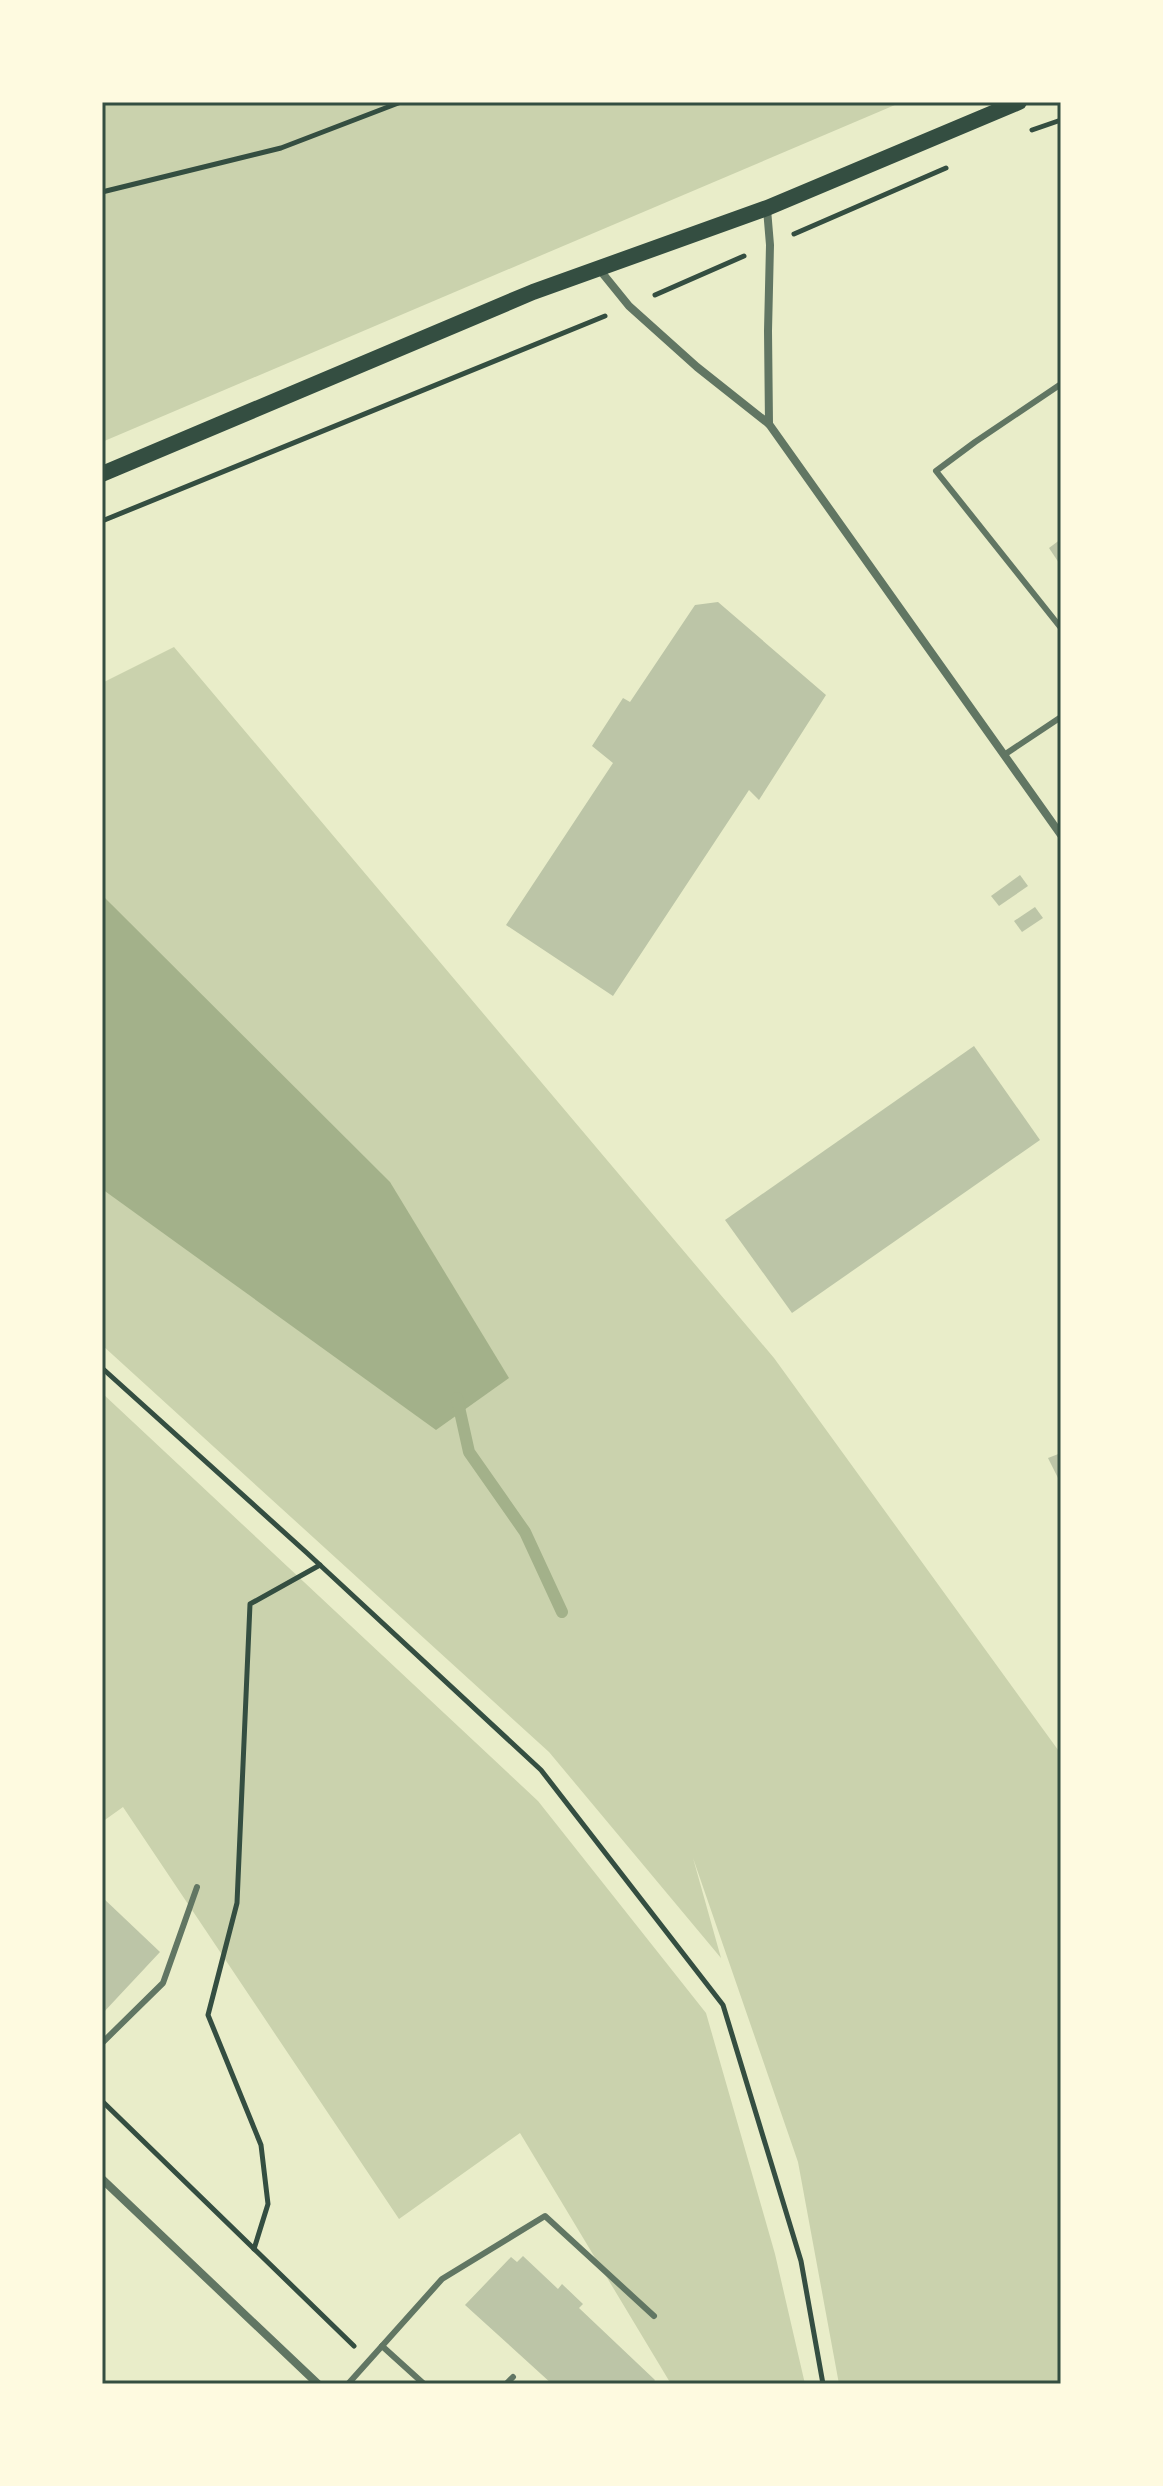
<svg xmlns="http://www.w3.org/2000/svg" width="1163" height="2486" font-family="Barlow,sans-serif">
  <style>
    .green { fill: #cad2ad }
    .water { fill: #a3b18a }
    .lines { fill: none; stroke-linecap: round; stroke-linejoin: round }
    .stream { stroke: #a3b18a; stroke-width: 12 }
    .building { fill: #bcc5a7 }
    .path { stroke: #344e41; stroke-width: 5 }
    .service { stroke: #617663; stroke-width: 6 }
    .minor { stroke: #617663; stroke-width: 8 }
    .secondary { stroke: #344e41; stroke-width: 16 }
    .neatline { fill: none; stroke: #344e41; stroke-width: 3 }
  </style>
  <rect width="100%" height="100%" fill="#e9edc9"/>
  <g class="green">
    <polygon points="102,102 902,102 102,442"/>
    <polygon points="174,647 774,1358 1061,1754 1061,2384 839,2384 798,2162 693,1858 721,1958 549,1752 102,1345 102,683"/>
    <polygon points="102,1393 538,1801 706,2013 775,2254 805,2384 671,2384 520,2133 399,2219 123,1807 102,1822"/>
  </g>
  <polygon class="water" points="102,895 390,1182 509,1378 436,1430 102,1189"/>
  <g class="lines">
    <polyline class="stream" points="457,1398 469,1452 525,1532 562,1612"/>
  </g>
  <g class="building">
    <polygon points="1061,539 1061,566 1049,548"/>
    <polygon points="718,602 826,695 759,800 749,790 613,996 506,925 613,763 592,746 623,698 630,702 695,605"/>
    <polygon points="1020,875 1028,886 999,906 991,896"/>
    <polygon points="1035,907 1043,918 1022,932 1014,921"/>
    <polygon points="974,1046 1040,1140 792,1313 725,1220"/>
    <polygon points="1061,1453 1061,1484 1048,1458"/>
    <polygon points="102,1897 160,1952 102,2014"/>
    <polygon points="523,2256 558,2289 562,2284 583,2304 579,2308 655,2380 652,2384 552,2384 465,2305 511,2257 517,2262"/>
  </g>
  <g class="lines">
    <g class="path">
      <polyline points="1032,130 1061,120"/>
      <polyline points="102,192 281,148 401,102"/>
      <polyline points="794,234 946,168"/>
      <polyline points="655,295 744,256"/>
      <polyline points="102,521 605,316"/>
      <polyline points="102,1368 307,1553 541,1770 723,2005 801,2261 823,2384"/>
      <polyline points="102,2101 354,2346"/>
      <polyline points="254,2249 268,2204 261,2145 208,2015 237,1903 250,1604 320,1565"/>
    </g>
    <g class="service">
      <polyline points="1061,384 975,442 936,471 1061,628"/>
      <polyline points="1004,755 1061,717"/>
      <polyline points="102,2043 163,1983 197,1887"/>
      <polyline points="382,2346 424,2384"/>
      <polyline points="348,2384 442,2279 545,2216 654,2316"/>
      <polyline points="506,2384 513,2377"/>
    </g>
    <g class="minor">
      <polyline points="599,269 629,306 697,367 769,424 768,331 770,245 767,209"/>
      <polyline points="769,424 1061,835"/>
      <polyline points="102,2179 318,2384"/>
    </g>
    <polyline class="secondary" points="102,474 533,292 767,208 1019,102"/>
  </g>
  <rect width="1163" height="2486" fill="none" stroke="#fefae0" stroke-width="208"/>
  <rect x="104" y="104" width="955" height="2278" class="neatline"/>
</svg>
